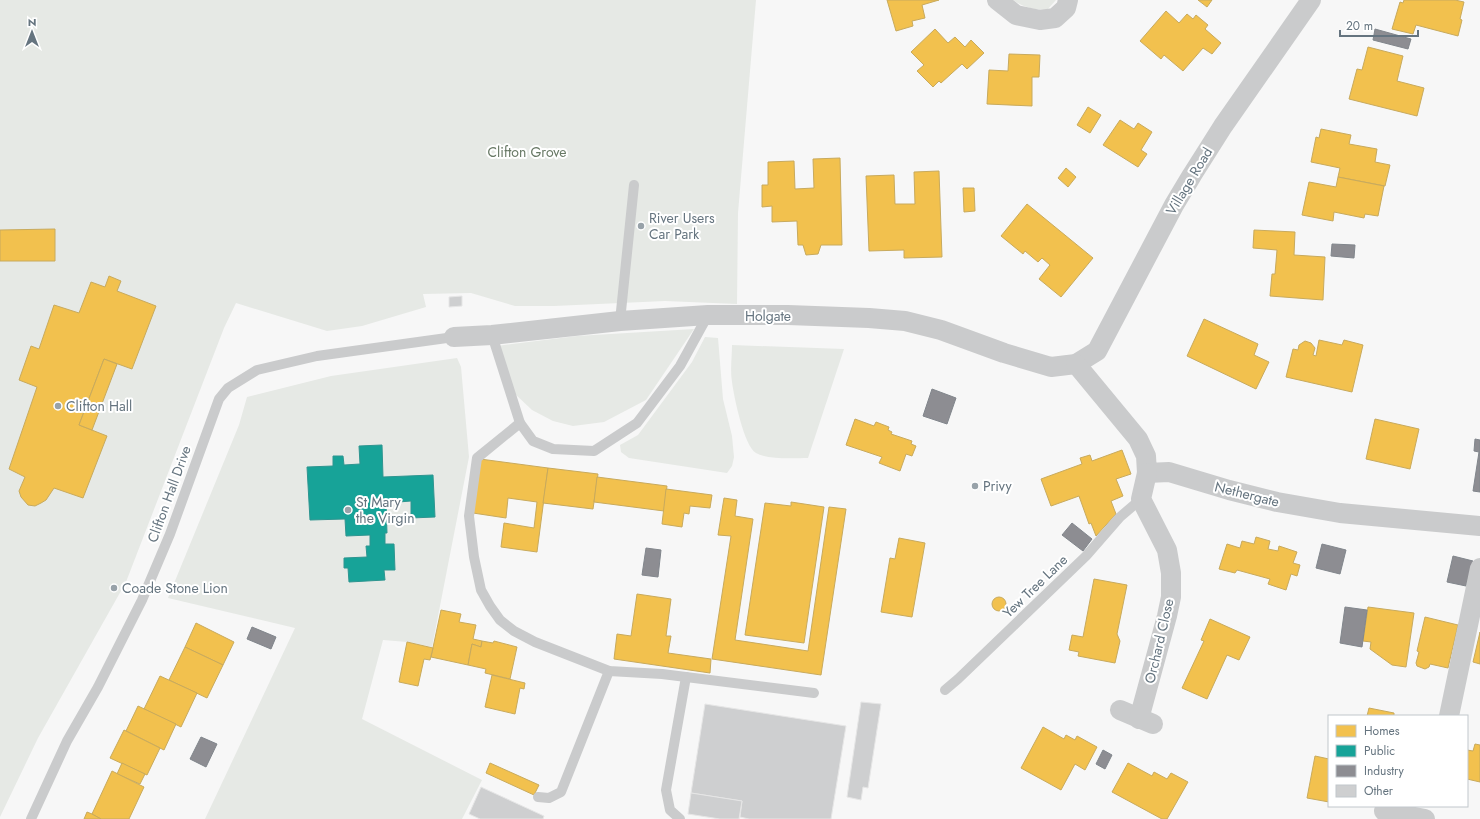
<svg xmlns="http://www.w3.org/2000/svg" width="1480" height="819" font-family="Jost,sans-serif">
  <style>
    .green { fill: #e6e9e5 }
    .homes { fill: #f2c14e; stroke: #c8aa5d }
    .public { fill: #17a398; stroke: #2e9590 }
    .industry { fill: #8d8d92; stroke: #81868c }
    .building { fill: #cecfd0; stroke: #e6e6e6 }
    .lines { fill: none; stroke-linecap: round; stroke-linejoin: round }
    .service { stroke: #cacbcc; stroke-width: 10 }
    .minor { stroke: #cacbcc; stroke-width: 20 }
    .poi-dot { fill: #98a2a9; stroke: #fff; stroke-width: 1.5 }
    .labels { text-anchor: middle; stroke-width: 4; stroke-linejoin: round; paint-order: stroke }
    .park-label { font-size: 14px; fill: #677864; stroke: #fff }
    .street-label { font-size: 14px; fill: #65747f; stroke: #fff }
    .poi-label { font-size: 14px; fill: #65747f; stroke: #fff; text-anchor: start }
  </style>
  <rect width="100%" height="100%" fill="#f7f7f7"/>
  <g class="green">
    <polygon points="0,0 756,0 738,213 737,304 665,301 554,306 515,306 471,293 423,294 426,307 362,326 327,331 236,303 224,328 126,582 38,738 0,817"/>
    <path d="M1013,0H1056L1047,10C1035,10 1023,7 1013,0Z"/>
    <polygon points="694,329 646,400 604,422 573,426 553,421 532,410 514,393 496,346 577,336"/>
    <polygon points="705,337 718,338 723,399 732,436 734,457 732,466 727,473 629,458 621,452 620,445 638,435 692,362"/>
    <path d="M732,345L844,349L808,458C794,458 769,460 756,453C744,446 734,397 732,382C730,370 732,357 732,345Z"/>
    <polygon points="457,358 461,367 469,457 432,647 407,642 383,640 362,719 482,780 462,819 205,819 295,628 168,598 239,425 247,397 331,376"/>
  </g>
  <g class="homes">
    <polygon points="887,0 939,0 922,5 925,18 912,21 913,26 896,31"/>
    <polygon points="1198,0 1212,0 1207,7"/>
    <polygon points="1404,0 1455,0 1464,2 1460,19 1462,20 1458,36 1416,25 1413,34 1392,29 1400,2 1403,3"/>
    <polygon points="1166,11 1179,23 1187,14 1193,19 1196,15 1208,25 1205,29 1221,43 1212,54 1203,48 1183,71 1164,55 1161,59 1140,41"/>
    <polygon points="935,29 948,43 955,37 965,47 971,40 984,53 967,69 962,64 941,83 939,81 933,87 917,71 924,65 911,52"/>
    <polygon points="1368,47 1403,56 1397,81 1424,88 1417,116 1349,99 1357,69 1362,70"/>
    <polygon points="1009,54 1040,55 1039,77 1032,77 1032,106 987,104 989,70 1008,71"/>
    <polygon points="1088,107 1101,115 1090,133 1077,125"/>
    <polygon points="1120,120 1134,129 1138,123 1152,132 1141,150 1147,154 1138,167 1103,145"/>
    <polygon points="1321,129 1351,135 1349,144 1377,149 1375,162 1390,165 1385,186 1338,177 1340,168 1311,162 1316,137 1319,138"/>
    <polygon points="840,158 842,245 821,245 818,254 806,255 803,245 798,245 797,221 772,222 772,206 762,207 762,185 768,185 768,162 794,161 795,189 814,188 813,159"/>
    <polygon points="1066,168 1076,177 1068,187 1058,178"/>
    <polygon points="939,171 942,257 904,258 904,250 869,251 866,176 894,175 895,204 915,204 914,172"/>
    <polygon points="1338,177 1384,186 1378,216 1365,214 1364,218 1334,212 1333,221 1302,215 1309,182 1336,187"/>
    <polygon points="963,188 974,188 975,211 964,212"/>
    <polygon points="1027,204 1093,258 1061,297 1039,279 1050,265 1042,258 1038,262 1025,251 1023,254 1001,236"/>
    <polygon points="55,229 55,261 0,261 0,230"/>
    <polygon points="1254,230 1295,232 1294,255 1325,257 1323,300 1270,296 1272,274 1275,274 1277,250 1253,248"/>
    <polygon points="109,276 121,281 117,291 156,306 132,369 104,359 79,425 107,436 83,498 54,488 46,500 41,503 35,506 28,505 21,497 19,491 25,477 9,469 37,387 19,380 31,346 39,349 54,305 79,313 91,282 105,287"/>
    <polygon points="1204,319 1258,344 1254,355 1269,362 1256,389 1187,356"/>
    <polygon points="1319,340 1342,345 1344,340 1363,345 1352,392 1286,377 1293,349 1298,350 1299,345 1305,341 1311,343 1315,348 1313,355 1316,356"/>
    <polygon points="104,359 117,364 92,430 79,425"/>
    <polygon points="855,419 874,426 876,422 889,427 888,430 892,432 891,434 912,441 911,444 916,446 912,456 906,454 900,471 879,463 882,457 846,445"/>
    <polygon points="1375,419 1419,429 1410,469 1366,459"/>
    <polygon points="1122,450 1131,474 1116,479 1123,496 1111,501 1116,514 1096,536 1091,523 1089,524 1079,496 1051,506 1041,479 1082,464 1080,458 1090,455 1092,461"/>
    <polygon points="480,459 548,468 537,552 501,547 504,523 534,528 537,502 508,498 506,518 473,513"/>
    <polygon points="548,468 598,474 593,509 543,503"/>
    <polygon points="597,477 667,486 664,511 594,502"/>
    <polygon points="666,489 712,495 710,508 690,506 689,514 684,513 682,527 662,524"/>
    <polygon points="724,498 737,500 735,516 753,519 735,640 808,651 829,507 846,509 821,675 712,659 731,536 718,535"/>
    <polygon points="791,502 824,507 804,643 745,635 765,503 791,506"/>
    <polygon points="1256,537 1270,541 1268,549 1278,551 1279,546 1297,552 1293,563 1300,565 1297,576 1291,574 1286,590 1268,584 1270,579 1237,570 1235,573 1219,569 1227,544 1240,548 1242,541 1254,544"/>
    <polygon points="899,538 925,543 912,617 881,612 890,558 895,559"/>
    <polygon points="1094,579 1127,585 1117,634 1120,641 1115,663 1078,656 1079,652 1069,650 1072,635 1083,637"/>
    <polygon points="637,594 671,599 666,636 671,636 668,653 711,659 710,673 614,659 617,634 631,636"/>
    <circle cx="999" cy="604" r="7"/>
    <polygon points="1368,607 1414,613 1406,667 1392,665 1370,649 1371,642 1363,641"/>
    <polygon points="441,610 461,614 459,622 476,625 473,639 482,641 481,647 472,644 468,665 431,657"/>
    <polygon points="1425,617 1458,625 1448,668 1430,664 1429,667 1425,669 1417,666 1416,663 1419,652 1417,651"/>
    <polygon points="1210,619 1250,637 1239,660 1227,655 1207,699 1182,688 1204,641 1201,640"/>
    <polygon points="196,623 234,642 223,665 185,647"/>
    <polygon points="1480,632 1480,664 1473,662"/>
    <polygon points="482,641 493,643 494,641 517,647 510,679 485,673 486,669 468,665 472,644 481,647"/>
    <polygon points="407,642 433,648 430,660 424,659 418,686 399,682"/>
    <polygon points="185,647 223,665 207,698 169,680"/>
    <polygon points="492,675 525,683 524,689 520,688 515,714 485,707"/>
    <polygon points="160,676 197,693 181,727 144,709"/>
    <polygon points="138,706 176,724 164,750 126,731"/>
    <polygon points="1369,708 1394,713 1394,716 1367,716"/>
    <polygon points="1043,727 1064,739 1066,735 1075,740 1077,736 1097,747 1085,770 1075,764 1061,790 1021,768"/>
    <polygon points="124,730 160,748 147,775 110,758"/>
    <polygon points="1475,744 1480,745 1480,782 1467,779 1467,750 1473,751"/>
    <polygon points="1315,756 1329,759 1329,802 1307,798"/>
    <polygon points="122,763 145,774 140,784 117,774"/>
    <polygon points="490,763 539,785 534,795 486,773"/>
    <polygon points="1128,763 1152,776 1154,772 1167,779 1171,773 1188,782 1167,819 1162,819 1112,792"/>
    <polygon points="112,771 144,787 129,819 101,819 92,814"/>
    <polygon points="87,812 92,814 101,819 84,819"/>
  </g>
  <polygon class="public" points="382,445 383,477 433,475 435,517 411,518 411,501 386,503 387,533 385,533 385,544 394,544 395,570 384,570 385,580 349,582 348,568 344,568 344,558 367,557 366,546 370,546 370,535 346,536 345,519 310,520 307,467 333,466 333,456 343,456 344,465 360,464 359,446"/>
  <g class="industry">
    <polygon points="1375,29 1411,39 1408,49 1373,40"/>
    <polygon points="1332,244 1355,245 1354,258 1331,256"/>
    <polygon points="932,389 956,398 947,424 923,416"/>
    <polygon points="1475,439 1480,440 1480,492 1473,491 1479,452 1474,451"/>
    <polygon points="1072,523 1092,539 1083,551 1062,535"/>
    <polygon points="1322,544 1346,550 1340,574 1316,568"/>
    <polygon points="646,548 661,550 658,577 642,575"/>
    <polygon points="1453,556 1473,561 1466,586 1447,582"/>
    <polygon points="1345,607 1367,610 1362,647 1340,643"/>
    <polygon points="252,627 276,637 271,649 247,639"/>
    <polygon points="201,737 217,744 206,767 190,759"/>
    <polygon points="1103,750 1112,755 1105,769 1096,764"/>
  </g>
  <g class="building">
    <polygon points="462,296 462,306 449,307 449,297"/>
    <polygon points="861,702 881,704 868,788 863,787 861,800 847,797"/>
    <polygon points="705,704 846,726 831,819 749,819 740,817 742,801 691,793"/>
    <polygon points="481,787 544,816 543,819 480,819 469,814"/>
    <polygon points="691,793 742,801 739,819 720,819 688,814"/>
  </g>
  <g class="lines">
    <g class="service">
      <polyline points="620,321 634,185"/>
      <polyline points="492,335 520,423 533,441 553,449 594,451 637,423 680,366 708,315"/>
      <polyline points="520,423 477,458 469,516 474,557 481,590 490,606 500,620 514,631 535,642 609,671 662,674 814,693"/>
      <polyline points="945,690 958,679 1086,556 1120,517 1141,499"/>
      <polyline points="538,797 549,798 561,792 609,671"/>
      <polyline points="31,819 67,741 98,687 142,600 170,534 219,399 228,388 257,370 317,356 454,337"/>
      <polyline points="680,819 670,810 666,790 686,677"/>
    </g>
    <g class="minor">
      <polyline points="997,0 1016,15 1040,20 1055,18 1066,8 1068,0"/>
      <polyline points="454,337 492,335 620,321 708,315 788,315 869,318 905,321 941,330 1004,353 1051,367 1076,364 1097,351 1174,205 1192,175 1223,126 1311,0"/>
      <polyline points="1076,364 1138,439 1146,456 1147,473 1169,472 1229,490 1277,502 1340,513 1480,526"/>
      <polyline points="1120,710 1153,724"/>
      <polyline points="1449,716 1480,568"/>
      <polyline points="1139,719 1167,616 1171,597 1171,573 1167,550 1141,499 1147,473"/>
      <polyline points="1384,811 1425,819"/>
    </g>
  </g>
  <g class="poi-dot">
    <circle cx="641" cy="226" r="4"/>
    <circle cx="58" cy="406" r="4"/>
    <circle cx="975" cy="486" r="4"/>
    <circle cx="348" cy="510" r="4"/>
    <circle cx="114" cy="588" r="4"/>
  </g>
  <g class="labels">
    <g class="park-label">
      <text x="527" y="157">Clifton Grove</text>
    </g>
    <g class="street-label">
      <text transform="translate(1189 181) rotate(-59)" y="5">Village Road</text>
      <text x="768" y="321">Holgate</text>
      <text transform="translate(169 494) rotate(-70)" y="5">Clifton Hall Drive</text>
      <text transform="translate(1247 494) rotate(14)" y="5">Nethergate</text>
      <text transform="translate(1035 586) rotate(-44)" y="5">Yew Tree Lane</text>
      <text transform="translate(1159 641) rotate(-77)" y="5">Orchard Close</text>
    </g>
    <g class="poi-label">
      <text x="649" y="223">River Users<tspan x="649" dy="16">Car Park</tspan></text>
      <text x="66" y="411">Clifton Hall</text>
      <text x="983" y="491">Privy</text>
      <text x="356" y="507">St Mary<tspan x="356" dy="16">the Virgin</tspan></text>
      <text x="122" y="593">Coade Stone Lion</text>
    </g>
  </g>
  <rect x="1328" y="715" width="140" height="92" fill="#ffffff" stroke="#c1c7cc"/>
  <rect x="1336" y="725" width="20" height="12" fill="#f2c14e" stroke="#c1c7cc"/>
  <text x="1364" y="735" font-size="12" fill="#65747f">Homes</text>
  <rect x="1336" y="745" width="20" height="12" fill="#17a398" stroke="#c1c7cc"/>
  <text x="1364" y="755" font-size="12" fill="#65747f">Public</text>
  <rect x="1336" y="765" width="20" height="12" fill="#8d8d92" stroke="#c1c7cc"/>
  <text x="1364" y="775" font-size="12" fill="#65747f">Industry</text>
  <rect x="1336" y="785" width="20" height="12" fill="#cecfd0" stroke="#c1c7cc"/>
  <text x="1364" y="795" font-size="12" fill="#65747f">Other</text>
  <g transform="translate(32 32)" stroke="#ffffff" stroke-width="3" paint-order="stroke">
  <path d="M0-3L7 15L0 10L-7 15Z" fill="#65747f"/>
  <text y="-6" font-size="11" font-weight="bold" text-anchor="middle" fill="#65747f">N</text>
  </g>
  <path d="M1340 30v6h78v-6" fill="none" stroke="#65747f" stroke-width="2"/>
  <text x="1346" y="30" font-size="12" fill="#65747f" stroke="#ffffff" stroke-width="3" paint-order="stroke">20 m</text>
</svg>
